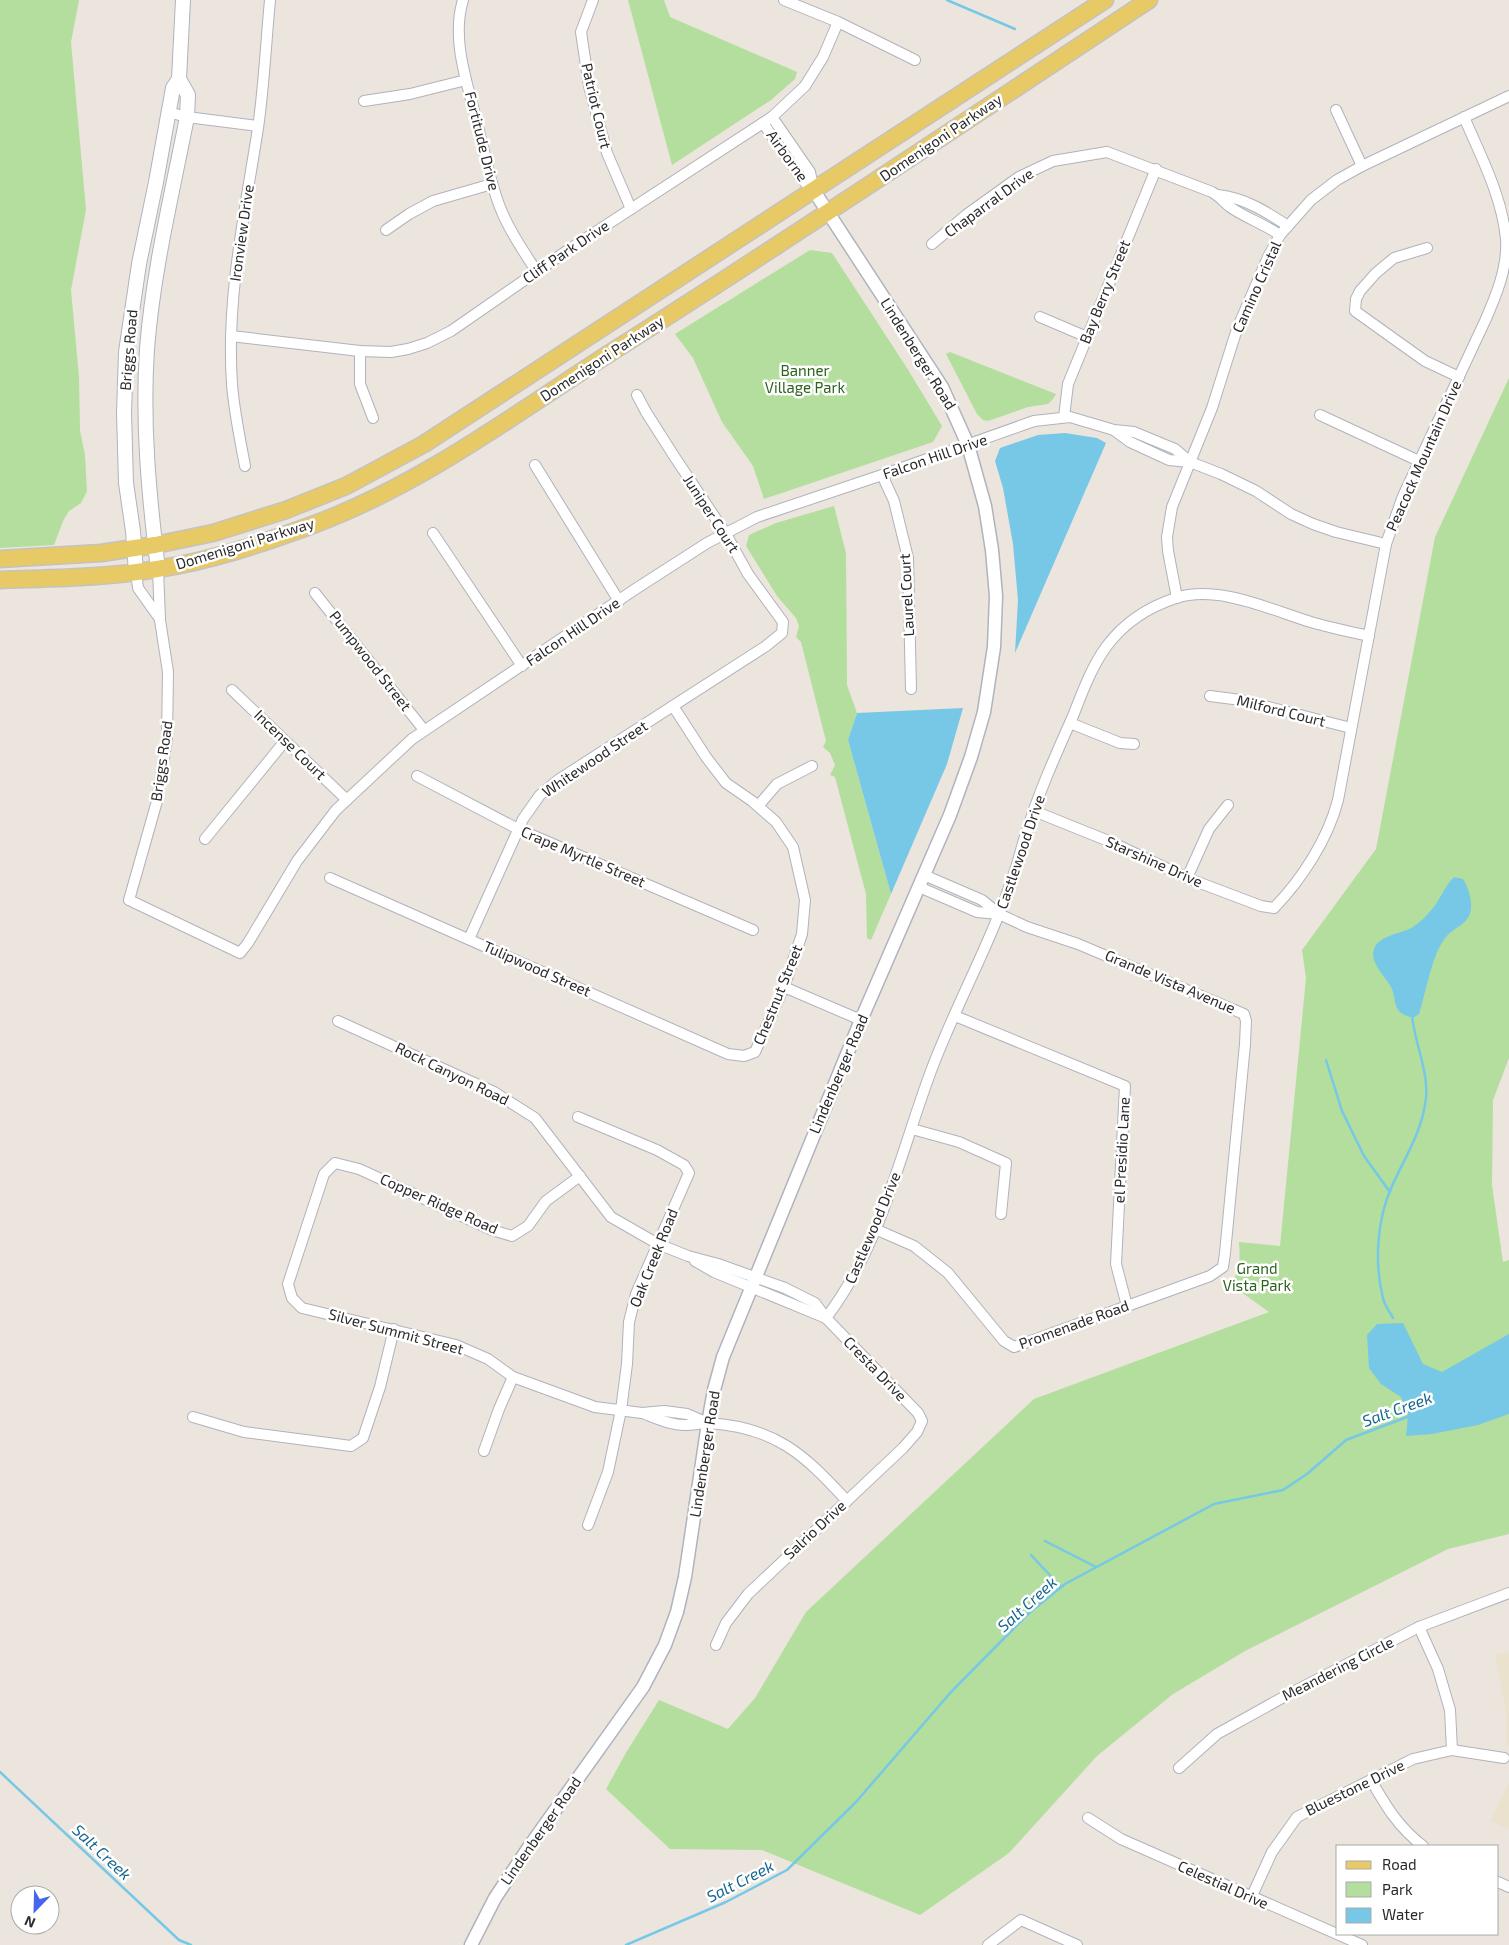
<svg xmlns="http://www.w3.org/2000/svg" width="1509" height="1945" font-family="'Exo 2',sans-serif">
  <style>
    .education { fill: #ebe2cd }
    .green { fill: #b3de9d }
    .water { fill: #77c8e6 }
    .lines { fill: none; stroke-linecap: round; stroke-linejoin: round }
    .stream { stroke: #77c8e6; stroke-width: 2.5 }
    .minor-casing { stroke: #b0b3bd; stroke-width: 12 }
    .tertiary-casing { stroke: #b0b3bd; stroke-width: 15 }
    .secondary-casing { stroke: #b0b3bd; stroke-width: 16 }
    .primary-casing { stroke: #c3c3c3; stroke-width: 19 }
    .minor { stroke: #fff; stroke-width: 10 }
    .tertiary { stroke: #fff; stroke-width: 12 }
    .secondary { stroke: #fff; stroke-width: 14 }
    .primary { stroke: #e7c966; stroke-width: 16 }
    .labels { text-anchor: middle; stroke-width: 5; stroke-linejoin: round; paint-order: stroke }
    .street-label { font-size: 15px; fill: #2a2a2a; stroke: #fff }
    .park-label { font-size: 15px; fill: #2d621f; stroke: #fff }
    .water-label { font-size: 16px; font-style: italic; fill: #176791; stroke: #fff }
  </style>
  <rect width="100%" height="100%" fill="#ebe5dd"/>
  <g class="education">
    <polygon points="1509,1651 1509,1746 1506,1744 1506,1711 1495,1655"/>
    <polygon points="1509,1782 1509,1829 1491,1821"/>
  </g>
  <g class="green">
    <polygon points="0,0 79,0 71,42 86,210 71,290 79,377 80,431 85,455 87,491 81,503 69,511 63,521 54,545 0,548"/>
    <polygon points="628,0 664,0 670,17 797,72 795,79 771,100 672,165"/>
    <polygon points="810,250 832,253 907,368 942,426 933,442 764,499 753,466 722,422 693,358 675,334"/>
    <polygon points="950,352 1056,394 1053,399 1048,404 1028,407 988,421 983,420 977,414 946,354"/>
    <path d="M1509,378V1058L1493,1100L1492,1185L1503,1262L1509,1260V1534L1448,1549L1245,1651L1173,1694L1097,1756L1009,1853L920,1915L762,1850L670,1849L606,1789L627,1751L659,1700L728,1729L755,1698L806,1612L1034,1399L1269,1312L1230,1284C1241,1271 1240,1258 1239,1242L1280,1246L1306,978L1302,950L1376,849L1435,537Z"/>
    <polygon points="834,506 846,553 847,685 857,713 848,740 891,894 871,940 867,938 866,894 835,777 830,775 835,765 830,753 823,747 826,741 801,642 796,637 799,626 796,618 777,596 746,546 749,535 776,523"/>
  </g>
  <g class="water">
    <polygon points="1065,433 1097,438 1106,443 1015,653 1018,600 1013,544 1003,488 995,461 1000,448 1038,435"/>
    <polygon points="963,708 947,764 891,894 848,740 857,713"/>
    <path d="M1454,877L1463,879C1468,887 1472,899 1471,909C1469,925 1455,926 1446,937C1432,953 1426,993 1419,1014L1413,1018C1408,1016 1402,1015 1399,1011C1394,1005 1395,997 1392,989C1387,977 1369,964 1374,949C1379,935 1401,934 1413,927C1423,920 1433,910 1439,899C1444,891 1447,884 1454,877Z"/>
    <polygon points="1403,1323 1423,1364 1442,1372 1509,1334 1509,1414 1478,1425 1432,1434 1406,1436 1408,1416 1401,1397 1381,1384 1369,1368 1367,1335 1377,1324"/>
  </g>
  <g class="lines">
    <g class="stream">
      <polyline points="947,0 1015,29"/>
      <polyline points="1326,1060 1342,1111 1364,1156 1390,1192"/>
      <path d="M1393,1318C1390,1312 1384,1305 1383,1298C1374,1263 1377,1219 1392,1186C1404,1159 1420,1135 1425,1105C1431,1075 1415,1046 1412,1016"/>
      <polyline points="1045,1541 1096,1567"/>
      <polyline points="1031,1555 1061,1587"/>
      <polyline points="0,1772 179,1940 191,1945"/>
      <polyline points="626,1945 726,1902 787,1870 856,1802 951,1692 1029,1613 1065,1584 1214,1504 1283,1490 1307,1474 1346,1440 1410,1416"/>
    </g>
    <defs>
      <g id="minor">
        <path d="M463,0C450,42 470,90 479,131C486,158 491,187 502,212C511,234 524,252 537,272"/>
        <polyline points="593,0 581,32 589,86 607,153 631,209"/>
        <polyline points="784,0 838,22 915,60"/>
        <polyline points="364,101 410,94 466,80"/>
        <polyline points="1336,110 1362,166"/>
        <polyline points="168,112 187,117 258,126"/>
        <polyline points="772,117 810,172 814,191"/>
        <polyline points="763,123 801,178 813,191"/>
        <path d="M1218,195C1245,198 1265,211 1288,226"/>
        <polyline points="386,230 409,214 433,201 492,184"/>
        <path d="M932,244L966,215L1019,177L1053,161L1107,152L1212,192C1219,196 1224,202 1230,207C1246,218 1264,224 1280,235"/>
        <polyline points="1427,248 1394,258 1376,273 1360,291 1356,299 1355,311 1425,361 1459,377"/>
        <polyline points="1040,317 1087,337"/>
        <polyline points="231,336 360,351 391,352 408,349 427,343 451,331 568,250 772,117 805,86 823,57 838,22"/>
        <polyline points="360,351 360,384 373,418"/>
        <polyline points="1320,415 1419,461"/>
        <polyline points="1064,417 1068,384 1156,169"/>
        <polyline points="1115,431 1130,442 1169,460 1190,462 1221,474 1256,491 1291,514 1313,524 1336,532 1386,544"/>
        <polyline points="535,465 619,601"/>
        <path d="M245,466C240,439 234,411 232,384C226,298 245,212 258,128C264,86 266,42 270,0"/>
        <polyline points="882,475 894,501 908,558 911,689"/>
        <polyline points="433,533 522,666"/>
        <polyline points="158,569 160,620 168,672 167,739 157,801 129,900 240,953 248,943 297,861 336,810 412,739 637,588 707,543 757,517 882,475 1034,421 1070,417 1114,430 1134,432 1175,449 1190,462"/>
        <polyline points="136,572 138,588 160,619"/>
        <polyline points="315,593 424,730"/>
        <polyline points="1177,598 1168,551 1167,537 1172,507 1212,408 1237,329 1268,257 1280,235 1311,200 1337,180 1362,166 1509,96"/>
        <polyline points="232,690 347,800"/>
        <polyline points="1210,696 1241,700 1351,728"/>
        <polyline points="1070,723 1120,743 1134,744"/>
        <polyline points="417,776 518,829 753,930"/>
        <polyline points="758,806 777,784 812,766"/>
        <path d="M1034,811L1111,842L1187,878L1261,906L1274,908C1302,879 1328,839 1338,800L1386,544L1403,496L1485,321C1496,296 1508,267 1506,239C1502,196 1481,157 1464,117"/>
        <polyline points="205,839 285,741"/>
        <polyline points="924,875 982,900 999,914"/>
        <polyline points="330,878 728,1054 744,1056 755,1052 784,987 802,934 805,900 793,847 776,822 752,801 726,783 706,757 673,706"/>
        <polyline points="1187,878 1209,829 1228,805"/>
        <polyline points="469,939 523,819 540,795 558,780 766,646 782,633 783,622 748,574 726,534 674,456 646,412 637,395"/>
        <polyline points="784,987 861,1020"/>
        <polyline points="955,1016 1125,1086 1116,1264 1127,1306"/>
        <polyline points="338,1021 494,1092 535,1118 611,1217 658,1244 688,1256 718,1264 785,1288 815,1303 826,1318 918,1413 922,1421 917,1432 903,1448 748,1594 726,1623 716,1645"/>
        <polyline points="578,1117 657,1150 684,1165 689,1173 636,1294 629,1322 627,1364 621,1410 608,1472 588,1525"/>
        <polyline points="912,1129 959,1142 1006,1163 1001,1214"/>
        <polyline points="580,1176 546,1201 528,1226 512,1236 492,1230 359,1169 335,1163 324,1174 288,1284 292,1298 302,1308 456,1345 488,1359 513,1377 595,1407 642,1413 664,1411 687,1414 708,1423"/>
        <polyline points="875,1229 914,1246 948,1273 1004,1341 1014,1347 1210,1276 1223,1267 1225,1253 1245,1044 1246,1021 1244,1014 1078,944 1027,927 999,914 977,912 919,887"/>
        <polyline points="695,1261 714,1272 826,1318"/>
        <path d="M826,1318C881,1246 900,1154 931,1071C956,1004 992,941 1014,873C1019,861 1021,847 1026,834C1038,794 1056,754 1073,716C1082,693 1091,668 1106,647C1123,624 1148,607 1176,598C1219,584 1273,611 1314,623C1332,628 1351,632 1369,636"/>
        <path d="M645,1414C658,1419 671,1425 685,1425C693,1425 701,1423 708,1423C775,1427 804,1454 847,1501"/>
        <polyline points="193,1417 244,1432 351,1446 363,1438 380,1387 394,1329"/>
        <polyline points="484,1451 499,1409 513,1377"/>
        <polyline points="1419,1627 1438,1669 1450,1710 1452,1750"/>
        <polyline points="1179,1768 1217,1734 1289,1694 1419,1627 1509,1593"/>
        <path d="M1371,1780C1386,1806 1398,1827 1423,1846"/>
        <polyline points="1088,1818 1121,1839 1362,1945"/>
        <polyline points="1498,1882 1509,1887"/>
        <polyline points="1251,1898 1272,1852 1297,1817 1413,1759 1452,1750 1504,1758"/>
        <polyline points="988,1945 1021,1920 1077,1945"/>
      </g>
      <polyline id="tertiary" points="471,1945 495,1898 529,1847 643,1687 665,1645 677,1612 685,1577 708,1423 714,1390 723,1357 861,1020 950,815 971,757 984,712 994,647 996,596 992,550 985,506 968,445 942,387 814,191"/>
      <g id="secondary">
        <path d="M158,569C149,496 142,423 147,349C153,271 172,194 187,117L188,95L179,79L183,0"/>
        <polyline points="136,572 133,531 126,483 124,413 126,352 139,264 156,182 173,88 179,79"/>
      </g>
      <g id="primary">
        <polyline points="0,559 101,553 155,545 213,533 286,510 346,486 424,444 1105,0"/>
        <path d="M0,580C52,578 106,578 157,569C211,561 264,543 315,524C422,484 515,414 610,353C792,238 970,118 1149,0"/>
      </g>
    </defs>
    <use href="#minor" class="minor-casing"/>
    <use href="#tertiary" class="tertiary-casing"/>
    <use href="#secondary" class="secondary-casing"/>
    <use href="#primary" class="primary-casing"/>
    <use href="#minor" class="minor"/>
    <use href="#tertiary" class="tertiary"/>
    <use href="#secondary" class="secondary"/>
    <use href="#primary" class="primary"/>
  </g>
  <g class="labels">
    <g class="street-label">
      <text transform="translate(596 106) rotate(77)" y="5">Patriot Court</text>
      <text transform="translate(941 138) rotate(-34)" y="5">Domenigoni Parkway</text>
      <text transform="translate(482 141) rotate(76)" y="5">Fortitude Drive</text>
      <text transform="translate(787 156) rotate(54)" y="5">Airborne</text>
      <text transform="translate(989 203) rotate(-36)" y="5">Chaparral Drive</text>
      <text transform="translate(242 233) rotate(-82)" y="5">Ironview Drive</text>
      <text transform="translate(566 252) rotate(-34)" y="5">Cliff Park Drive</text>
      <text transform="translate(1257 287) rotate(-66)" y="5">Camino Cristal</text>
      <text transform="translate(1105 292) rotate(-68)" y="5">Bay Berry Street</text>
      <text transform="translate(129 350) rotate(-85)" y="5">Briggs Road</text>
      <text transform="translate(918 354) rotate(58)" y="5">Lindenberger Road</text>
      <text transform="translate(602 359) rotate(-33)" y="5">Domenigoni Parkway</text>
      <text transform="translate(1424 456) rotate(-66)" y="5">Peacock Mountain Drive</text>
      <text transform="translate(935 457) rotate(-19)" y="5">Falcon Hill Drive</text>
      <text transform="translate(711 514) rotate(57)" y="5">Juniper Court</text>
      <text transform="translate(245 544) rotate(-17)" y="5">Domenigoni Parkway</text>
      <text transform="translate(907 595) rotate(-93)" y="5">Laurel Court</text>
      <text transform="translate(573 632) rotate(-34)" y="5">Falcon Hill Drive</text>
      <text transform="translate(370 661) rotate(52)" y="5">Pumpwood Street</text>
      <text transform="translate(1281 711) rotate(14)" y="5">Milford Court</text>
      <text transform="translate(290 745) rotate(44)" y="5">Incense Court</text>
      <text transform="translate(595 759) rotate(-34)" y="5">Whitewood Street</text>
      <text transform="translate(162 761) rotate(-82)" y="5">Briggs Road</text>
      <text transform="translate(1021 852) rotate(-71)" y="5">Castlewood Drive</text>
      <text transform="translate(583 857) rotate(23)" y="5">Crape Myrtle Street</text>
      <text transform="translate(1154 862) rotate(24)" y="5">Starshine Drive</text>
      <text transform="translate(537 969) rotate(24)" y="5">Tulipwood Street</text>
      <text transform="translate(1170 982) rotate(23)" y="5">Grande Vista Avenue</text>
      <text transform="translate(778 995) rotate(-68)" y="5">Chestnut Street</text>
      <text transform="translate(452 1074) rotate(26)" y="5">Rock Canyon Road</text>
      <text transform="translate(839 1074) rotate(-67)" y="5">Lindenberger Road</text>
      <text transform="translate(1122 1150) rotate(-87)" y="5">el Presidio Lane</text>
      <text transform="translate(439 1204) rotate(24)" y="5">Copper Ridge Road</text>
      <text transform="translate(873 1228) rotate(-67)" y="5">Castlewood Drive</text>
      <text transform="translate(654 1258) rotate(-68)" y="5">Oak Creek Road</text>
      <text transform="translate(1074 1325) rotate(-20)" y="5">Promenade Road</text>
      <text transform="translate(396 1332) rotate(15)" y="5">Silver Summit Street</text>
      <text transform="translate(875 1369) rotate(46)" y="5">Cresta Drive</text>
      <text transform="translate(705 1454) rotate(-81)" y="5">Lindenberger Road</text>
      <text transform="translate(815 1530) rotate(-43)" y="5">Salrio Drive</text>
      <text transform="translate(1338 1669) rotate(-27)" y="5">Meandering Circle</text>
      <text transform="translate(1355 1788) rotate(-26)" y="5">Bluestone Drive</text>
      <text transform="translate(541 1831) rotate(-55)" y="5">Lindenberger Road</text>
      <text transform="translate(1223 1885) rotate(24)" y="5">Celestial Drive</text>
    </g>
    <g class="park-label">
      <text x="805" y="376">Banner<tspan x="805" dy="17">Village Park</tspan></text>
      <text x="1257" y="1274">Grand<tspan x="1257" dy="17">Vista Park</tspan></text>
    </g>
    <g class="water-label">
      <text transform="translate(1397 1409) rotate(-20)" y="6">Salt Creek</text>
      <text transform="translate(1027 1604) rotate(-42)" y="6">Salt Creek</text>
      <text transform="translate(102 1852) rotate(43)" y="6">Salt Creek</text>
      <text transform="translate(740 1881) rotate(-27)" y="6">Salt Creek</text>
    </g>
  </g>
  <rect x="1336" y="1845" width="162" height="90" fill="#ffffff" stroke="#aaaaaa"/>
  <rect x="1346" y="1861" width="25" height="8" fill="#e7c966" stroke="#aaaaaa"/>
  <text x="1382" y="1870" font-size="15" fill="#2a2a2a">Road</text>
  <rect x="1346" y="1882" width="25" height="15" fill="#b3de9d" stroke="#aaaaaa"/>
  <text x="1382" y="1895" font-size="15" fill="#2a2a2a">Park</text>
  <rect x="1346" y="1908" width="25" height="15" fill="#77c8e6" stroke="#aaaaaa"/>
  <text x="1382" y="1920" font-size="15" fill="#2a2a2a">Water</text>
  <g transform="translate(35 1910) rotate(203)"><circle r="24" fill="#ffffff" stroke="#aaaaaa"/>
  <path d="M0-4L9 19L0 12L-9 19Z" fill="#4766ed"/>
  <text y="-8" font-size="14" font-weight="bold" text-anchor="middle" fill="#2a2a2a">N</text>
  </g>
</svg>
